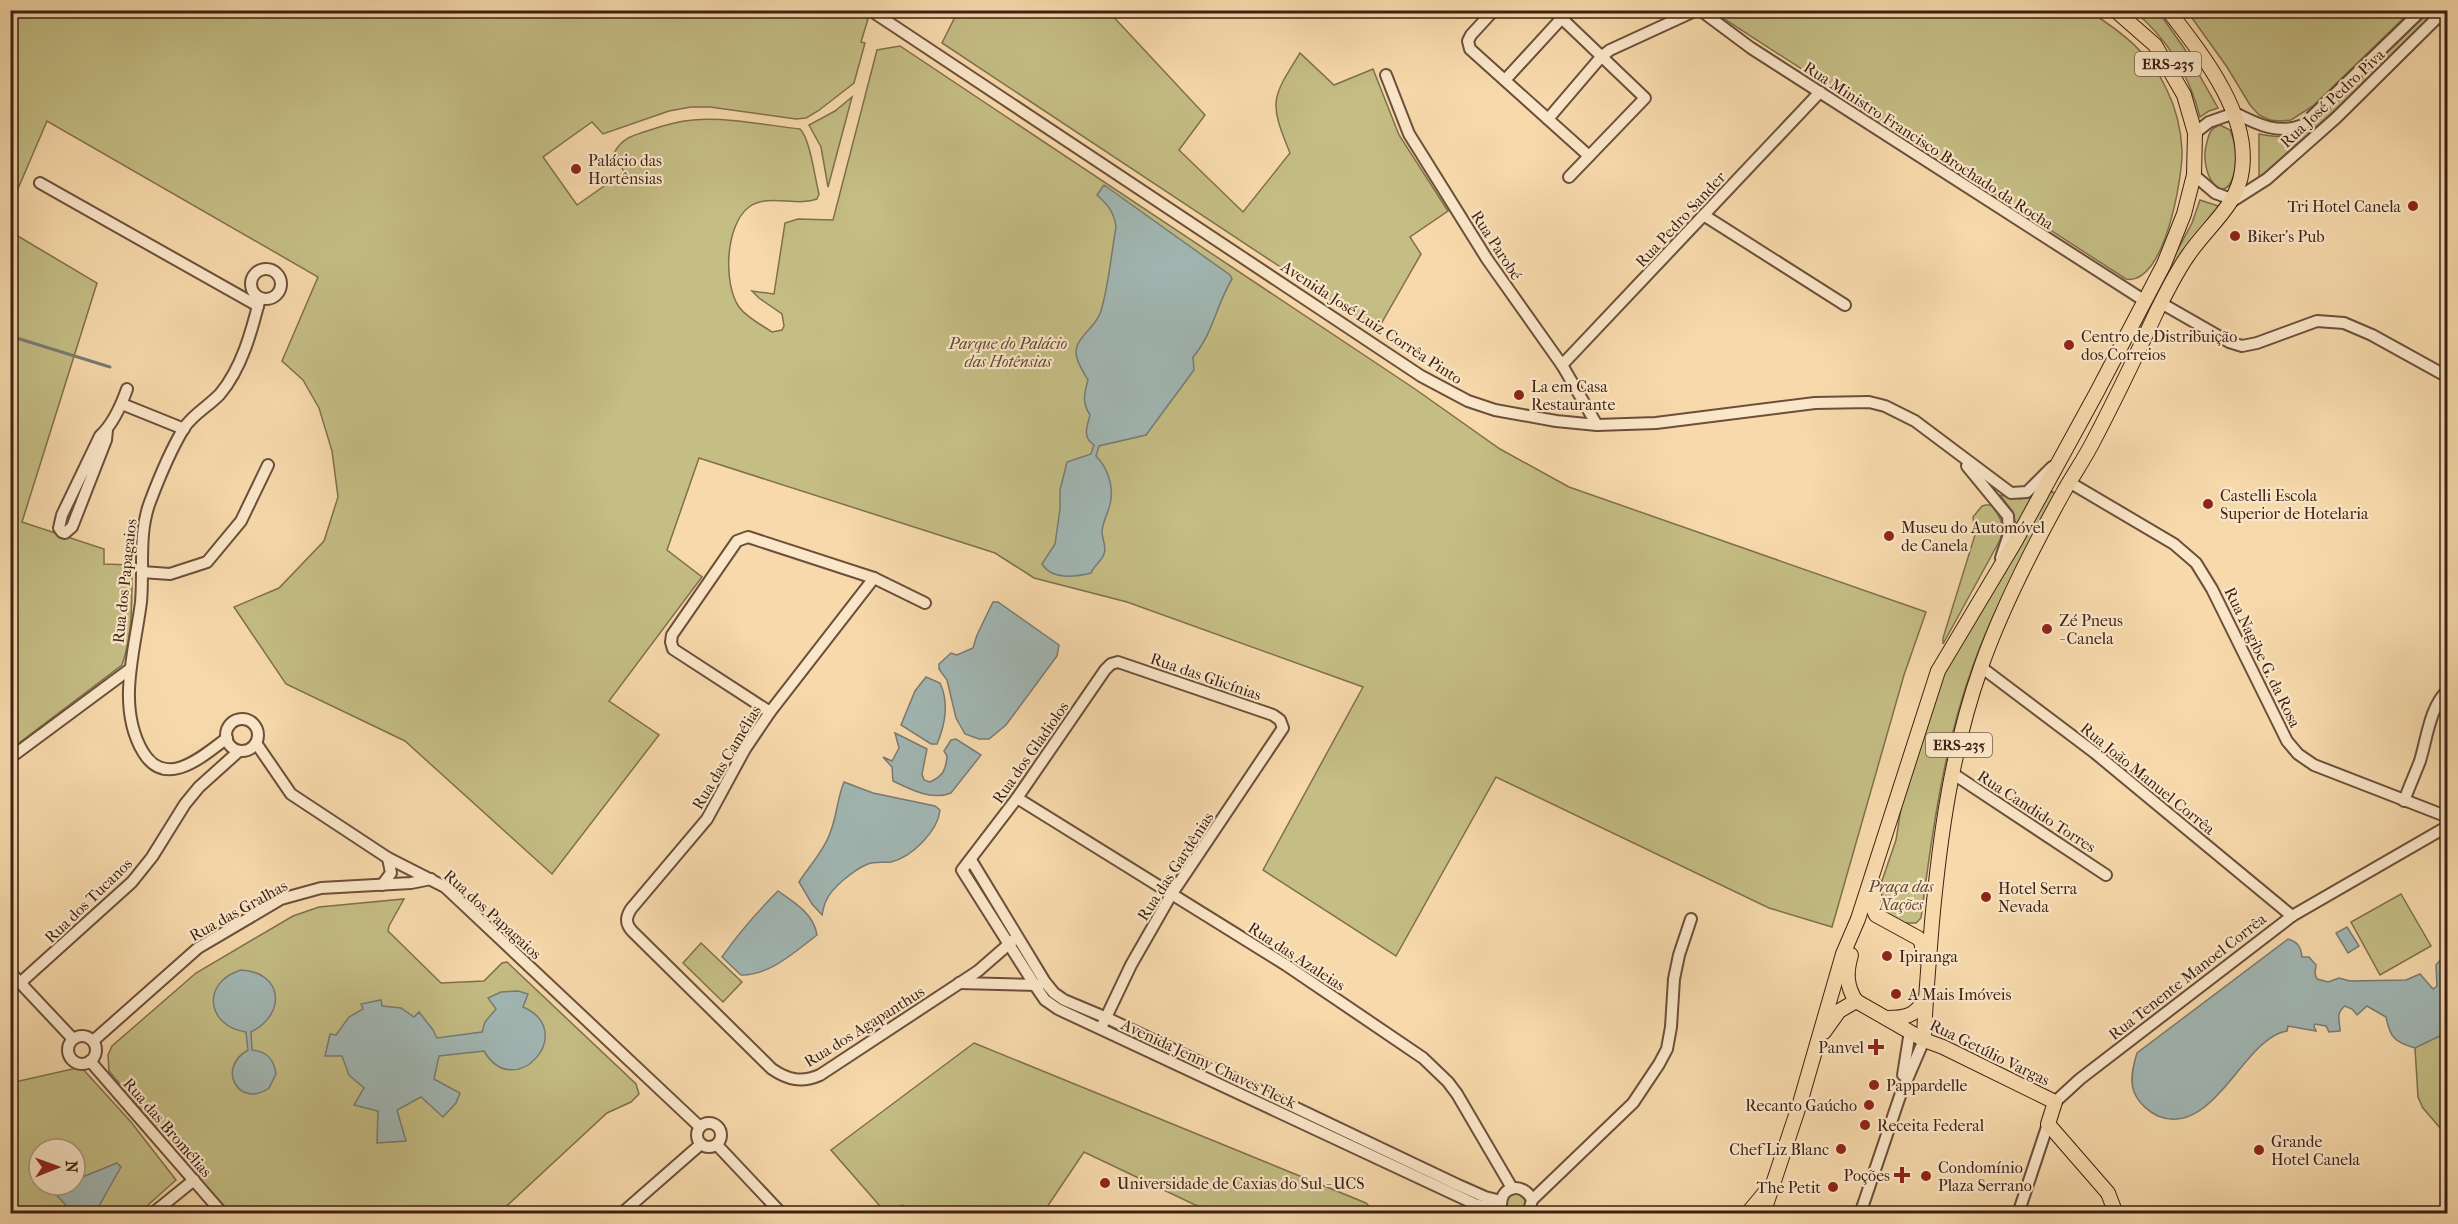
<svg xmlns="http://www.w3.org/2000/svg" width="2458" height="1224" font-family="'IM FELL French Canon',serif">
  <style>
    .green { fill: #c4bd84; stroke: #806f4c; stroke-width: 1.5; fill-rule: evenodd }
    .water { fill: #a1b7b4; stroke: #797b74; stroke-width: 1.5 }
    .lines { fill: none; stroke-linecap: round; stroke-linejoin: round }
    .stream { stroke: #797b74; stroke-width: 3 }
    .minor-casing { stroke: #6c4f3a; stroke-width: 14 }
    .major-casing { stroke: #3d2114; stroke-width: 16 }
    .minor { stroke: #fae6c8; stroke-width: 10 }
    .major { stroke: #f7d9ab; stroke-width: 14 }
    .poi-dot { fill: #8f2418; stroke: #fae6c8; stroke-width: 2 }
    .labels { text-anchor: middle; stroke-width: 4.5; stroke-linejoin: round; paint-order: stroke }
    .shield { fill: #fae6c8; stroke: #765c4a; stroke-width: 1.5 }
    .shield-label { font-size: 15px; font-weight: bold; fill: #3d2114 }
    .street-label { font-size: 16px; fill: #3d2114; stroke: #fae6c8 }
    .poi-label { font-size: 16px; fill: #3d2114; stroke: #fae6c8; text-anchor: start }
    .park-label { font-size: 16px; font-style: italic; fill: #5f4830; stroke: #fae6c8 }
  </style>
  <rect width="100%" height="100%" fill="#f7d9ab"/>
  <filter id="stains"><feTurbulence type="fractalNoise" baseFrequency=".00333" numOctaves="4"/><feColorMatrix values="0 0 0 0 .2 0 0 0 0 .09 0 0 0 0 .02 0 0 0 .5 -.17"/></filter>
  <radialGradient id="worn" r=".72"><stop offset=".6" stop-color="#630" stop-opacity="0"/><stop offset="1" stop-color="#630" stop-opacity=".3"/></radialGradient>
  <g class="green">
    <path d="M11,11H854L868,19L861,42L865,43L854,83L818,111L806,118L796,119L710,107H691L669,111L603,134L592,122L543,157L577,205L624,172L614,153C622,138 632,136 647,131C662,126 677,121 693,120C728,117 765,125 800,129C810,138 815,179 819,194L817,199C797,207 768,193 749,207C725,225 723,284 739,307C747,318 762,325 772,332L782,330L784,326L782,314L759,298L752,291L774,294L785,223L798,219L833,220L877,50L900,46L1415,389L1500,449L1569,487L1926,612L1904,675L1832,927L1769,908L1496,777L1396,956L1263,870L1363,687L1127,602L1034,578L995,553L699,458L667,550L702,577L609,701L659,735L552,874L405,741L286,684L234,607L279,588L324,541L338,497L332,451L319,408L303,380L282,361L318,277L47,121L11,205Z"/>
    <path d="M958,11H1108L1205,115L1179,150L1243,212L1290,153C1269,102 1271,99 1300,53L1334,85L1373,69L1399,135L1448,211L1410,237L1421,254L1377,331L942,43Z"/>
    <path d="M1712,11H2089C2120,31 2150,53 2166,88C2175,106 2181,129 2182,150C2183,177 2164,287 2126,279Z"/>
    <path d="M2134,11H2158L2184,48L2218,108L2209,111L2200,117C2189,74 2168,39 2134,11Z"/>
    <polygon points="2187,11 2411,11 2313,106 2291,120 2280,121 2270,120 2259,115 2250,105 2227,67"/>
    <path d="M2430,11H2438L2333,112L2259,178V134C2278,138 2293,138 2310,127Z"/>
    <polygon points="852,97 828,187 821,147 809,125 835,111"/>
    <path d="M2220,125L2230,130C2236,143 2237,156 2235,170C2226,213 2197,174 2207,142C2209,133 2211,128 2220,125Z"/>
    <polygon points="2200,200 2221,207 2139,338 2135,336 2154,294 2192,223"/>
    <path d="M11,232L97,283L22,522L104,549V564L132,565C132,598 133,634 122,665L11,749Z"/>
    <path d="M2051,491L2056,494C2027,550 1995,604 1974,663C1944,744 1932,833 1921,918L1916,923H1905L1881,912L1876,898L1896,840L1902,802L1943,671Z"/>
    <polygon points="2034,494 2016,527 2013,512 2000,495 2021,499"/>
    <path d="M1986,505H1991C2001,517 2005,525 2000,540L1943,644V638L1975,535L1973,517L1982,506Z"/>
    <polygon points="2401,894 2431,946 2380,975 2351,922"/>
    <polygon points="404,899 389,926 388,931 441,983 484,981 502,963 507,962 636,1084 639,1094 631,1102 607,1113 499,1213 232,1213 207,1189 109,1071 108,1055 112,1046 196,973 293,916 319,907"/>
    <polygon points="701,943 742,982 723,1002 683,963"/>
    <polygon points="2445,1027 2447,1027 2447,1136 2423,1108 2418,1097 2415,1048"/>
    <polygon points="974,1043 1366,1203 1375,1213 1212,1213 1084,1152 1043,1213 927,1213 902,1205 893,1213 886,1213 831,1150"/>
    <path d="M81,1067L131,1122L176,1180L139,1213H18L12,1205L10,1083ZM39,1149H75V1185H39Z"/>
    <circle cx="1516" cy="1203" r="10"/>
  </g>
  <g class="water">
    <path d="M1104,185L1230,275L1232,279C1216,305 1213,334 1193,357L1194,370L1146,435L1099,446L1096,456C1107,467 1113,484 1111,499C1110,510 1103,520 1102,531C1102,539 1107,547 1104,554C1102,561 1094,565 1091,573C1075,577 1052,580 1042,564L1055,544L1060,509V490L1067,462L1091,454L1094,445C1082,437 1087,427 1090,415C1082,402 1084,394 1088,380C1083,371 1075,360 1076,350C1078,336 1097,326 1101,311C1109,284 1111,255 1116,227C1114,212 1108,205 1097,195Z"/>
    <polygon points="993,602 998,602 1059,645 1057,656 1006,725 989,739 979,739 965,734 956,718 947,680 939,669 939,664 951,653 957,655 973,648 977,635"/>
    <path d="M926,677L940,683C949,702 945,725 937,744H931L901,725L915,691Z"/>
    <path d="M895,733L927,749L922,774L924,780L930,782C943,776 946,770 947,756L944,751L951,740L956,739L981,755L951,793C932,801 910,789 893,781L892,767L883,757L892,761L899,748Z"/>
    <path d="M844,782L873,793L935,806L940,810C938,831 912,857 891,862C884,863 875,861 868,864C855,869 831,888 826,901C824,905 823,910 822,915L812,904L799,882C809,866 824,851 830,833C837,816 837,799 844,782Z"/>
    <path d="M778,891C794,902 814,914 817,935C796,951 769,976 741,975L722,957C738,934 758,911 778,891Z"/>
    <polygon points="2347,927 2359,946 2348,953 2336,933"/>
    <path d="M2288,939C2298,942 2301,947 2302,957H2309L2316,965L2315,974L2317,979L2328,982L2339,978L2350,981L2406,980L2420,974L2433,989L2437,986L2436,965L2447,952V1027L2442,1029V1035L2415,1048C2394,1042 2390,1037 2386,1017L2367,1006L2357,1015L2352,1009L2345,1006C2335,1014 2340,1020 2340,1031L2329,1032L2326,1026L2315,1024L2314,1026L2316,1031L2288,1026L2287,1031C2244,1037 2213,1139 2158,1116C2149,1112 2139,1103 2135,1094C2129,1082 2133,1066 2137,1053Z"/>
    <path d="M241,970C283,972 287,1014 251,1032L252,1050C267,1051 274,1059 276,1074L269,1088C240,1109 215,1069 248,1050L246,1032C206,1026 201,982 241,970Z"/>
    <path d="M518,991L528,994L523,1007C579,1031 515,1104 484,1051L439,1056L434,1079L460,1093L456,1103L443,1117L421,1097L397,1110L406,1141L377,1143L378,1111L354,1105L364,1088L349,1075L342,1056H325L330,1034L336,1035L349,1017L363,1009L361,1004L381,1000L382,1006L401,1008L414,1017L419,1012L433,1030L437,1038L482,1032L485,1022L496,1009L488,998L501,992Z"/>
    <polygon points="117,1163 121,1167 95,1213 73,1213 52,1190 64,1185 75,1185 75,1180"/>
  </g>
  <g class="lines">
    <polyline class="stream" points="10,336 110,367"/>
    <defs>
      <g id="minor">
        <polyline points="870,10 1421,376 1468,401 1495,410 1556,421 1597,425 1656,423 1815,403 1869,402 1885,406 1915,421 2011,493 2027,492 2052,467"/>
        <polyline points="1494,10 1471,35 1468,41 1470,49 1589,156"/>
        <polyline points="1553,10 1645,98 1569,177"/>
        <polyline points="1700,10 1751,48 2145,301"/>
        <polyline points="1386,75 1409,134 1487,259 1562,365 1597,425"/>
        <polyline points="1505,80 1561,19"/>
        <polyline points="1548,119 1601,57 1610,50 1697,10"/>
        <path d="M2195,133L2209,122L2235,113C2257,124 2278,135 2303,125L2422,10"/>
        <polyline points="2194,175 2215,193 2234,200 2267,179 2336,118 2445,10"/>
        <polyline points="40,183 258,306"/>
        <polyline points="1705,216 1845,305"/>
        <circle cx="266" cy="284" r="15"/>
        <polyline points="2161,303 2229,342 2242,346 2257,343 2317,321 2344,323 2372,335 2448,377"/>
        <polyline points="1562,365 1820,92"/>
        <polyline points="122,404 184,429"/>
        <path d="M107,430L106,440L72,527L65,533L62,532L59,528L62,515L100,436C113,424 121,406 127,389"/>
        <polyline points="1967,466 2008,516 2009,534 2001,558"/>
        <polyline points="2069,482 2174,544 2196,563 2212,589 2287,741 2298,754 2314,765 2448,817"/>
        <polyline points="142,572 170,574 207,562 241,521 268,465"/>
        <path d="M874,578L770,712L745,749L707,819L631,909C626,917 625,923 632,931L772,1069C788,1080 802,1083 820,1075L978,971L1017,937"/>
        <polyline points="1981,667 2095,753 2292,916"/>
        <polyline points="770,712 673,649 671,642 672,635 737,541 748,537 874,578 925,603"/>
        <circle cx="242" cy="735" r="16"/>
        <path d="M227,738C203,756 166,790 143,752C116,706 135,651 141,602C144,569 138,533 150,502C159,478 170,451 184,428C193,414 209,406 220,394C242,368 252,330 260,298"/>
        <polyline points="256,743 291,794 388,858 445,887 700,1127"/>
        <polyline points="10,758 130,669"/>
        <polyline points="1952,773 2106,875"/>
        <polyline points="1017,798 1286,965 1423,1058 1448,1082 1457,1094 1512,1188"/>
        <path d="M2404,801C2409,787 2415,774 2420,761C2427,738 2430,706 2448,690"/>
        <polyline points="971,860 1045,982 1054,993 1064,1000 1107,1018 1458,1185 1485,1197 1501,1201"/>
        <polyline points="382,885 391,873 388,858"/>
        <polyline points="10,972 73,1039"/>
        <polyline points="20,983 132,882 152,857 185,804 199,787 239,751"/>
        <polyline points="959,983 1039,985"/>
        <polyline points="1101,1028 1131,965 1171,895 1283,728 1280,720 1273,715 1118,662 1111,664 1105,670 1017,798 962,870 1036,987 1045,1000 1058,1009 1475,1204 1503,1211"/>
        <circle cx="82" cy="1050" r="14"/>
        <polyline points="93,1041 198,948 281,899 321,888 411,883 431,879"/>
        <polyline points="90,1061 223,1214"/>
        <polyline points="1903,1075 1910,1031"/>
        <polyline points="2055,1102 2080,1079 2292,916 2448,826"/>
        <circle cx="709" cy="1135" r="12"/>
        <polyline points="717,1145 782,1214"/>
        <polyline points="1532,1200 1633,1103 1659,1064 1667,1049 1671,1027 1674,979 1679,955 1691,919"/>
        <path d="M1501,1205C1501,1185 1524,1182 1532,1200L1528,1214"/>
        <polyline points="152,1214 194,1180"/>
        <polyline points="621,1214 701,1144"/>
        <polyline points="1860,1214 1900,1096 1924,1040"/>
        <polyline points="2018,1214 2048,1124"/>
      </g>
      <g id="major">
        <polyline points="1875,885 1873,908 1876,915 1918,938 1921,941 1924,958"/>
        <path d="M1851,955C1846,972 1846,986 1856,1001"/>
        <polyline points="1856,1001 1924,1040 1943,1047 2055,1102 2048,1124 2108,1193 2116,1214"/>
        <path d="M1887,1018C1906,1018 1915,1016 1925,999"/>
        <polyline points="1824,1032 1839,1011 1856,1001"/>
        <path d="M1924,1040C1925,1000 1929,961 1932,922C1940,835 1952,749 1981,667C2002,607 2032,549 2063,493C2073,475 2085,458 2094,440C2116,398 2136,356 2156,313C2166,293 2176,272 2189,254C2208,226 2238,205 2242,170C2250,113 2201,53 2168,10"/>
        <polyline points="1747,1214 1767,1190"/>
        <polyline points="1763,1214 1800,1103 1843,954 1858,919 1938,671 2015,542 2097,392 2164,264 2184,214 2194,175 2195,133 2184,95 2155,45 2115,10"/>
      </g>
    </defs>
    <use href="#minor" class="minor-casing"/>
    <use href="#major" class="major-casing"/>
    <use href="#minor" class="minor"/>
    <use href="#major" class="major"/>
  </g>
  <g class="poi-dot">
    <circle cx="576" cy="169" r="6"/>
    <circle cx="2413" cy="206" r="6"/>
    <circle cx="2235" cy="236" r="6"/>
    <circle cx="2069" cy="345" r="6"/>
    <circle cx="1519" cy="395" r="6"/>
    <circle cx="2208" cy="504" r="6"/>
    <circle cx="1889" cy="536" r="6"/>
    <circle cx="2047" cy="629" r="6"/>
    <circle cx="1986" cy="897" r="6"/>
    <circle cx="1887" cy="956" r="6"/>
    <circle cx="1896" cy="994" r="6"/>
    <path d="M1873 1038h6v6h6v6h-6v6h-6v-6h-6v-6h6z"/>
    <circle cx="1874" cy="1085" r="6"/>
    <circle cx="1869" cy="1105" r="6"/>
    <circle cx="1865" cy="1125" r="6"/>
    <circle cx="1841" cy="1149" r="6"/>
    <circle cx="2259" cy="1150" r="6"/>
    <path d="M1899 1166h6v6h6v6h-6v6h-6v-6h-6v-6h6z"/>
    <circle cx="1926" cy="1176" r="6"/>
    <circle cx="1105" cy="1183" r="6"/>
    <circle cx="1833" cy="1187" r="6"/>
  </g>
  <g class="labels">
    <g class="shield">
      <rect x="2135" y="52" width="66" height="24" rx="4.5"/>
      <rect x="1926" y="733" width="66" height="24" rx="4.5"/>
    </g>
    <g class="shield-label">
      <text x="2168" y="69">ERS-235</text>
      <text x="1959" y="750">ERS-235</text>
    </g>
    <g class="street-label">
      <text transform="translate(2332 98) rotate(-43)" y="6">Rua José Pedro Piva</text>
      <text transform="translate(1929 145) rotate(33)" y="6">Rua Ministro Francisco Brochado da Rocha</text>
      <text transform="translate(1680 219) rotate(-47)" y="6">Rua Pedro Sander</text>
      <text transform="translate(1497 245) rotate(57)" y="6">Rua Parobé</text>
      <text transform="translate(1372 322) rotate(33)" y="6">Avenida José Luiz Corrêa Pinto</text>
      <text transform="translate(124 581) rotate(-84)" y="6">Rua dos Papagaios</text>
      <text transform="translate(2263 657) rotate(64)" y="6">Rua Nagibe G. da Rosa</text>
      <text transform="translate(1206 676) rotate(19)" y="6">Rua das Glicínias</text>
      <text transform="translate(1030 752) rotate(-55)" y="6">Rua dos Gladiolos</text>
      <text transform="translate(726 757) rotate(-59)" y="6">Rua das Camélias</text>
      <text transform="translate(2148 778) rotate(39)" y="6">Rua João Manuel Corrêa</text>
      <text transform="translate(2037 811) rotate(33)" y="6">Rua Candido Torres</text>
      <text transform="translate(1175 866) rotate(-57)" y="6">Rua das Gardênias</text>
      <text transform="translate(88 900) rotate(-44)" y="6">Rua dos Tucanos</text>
      <text transform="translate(238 910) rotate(-29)" y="6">Rua das Gralhas</text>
      <text transform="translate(493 914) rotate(42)" y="6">Rua dos Papagaios</text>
      <text transform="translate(1297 956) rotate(33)" y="6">Rua das Azaleias</text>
      <text transform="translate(2187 976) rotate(-38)" y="6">Rua Tenente Manoel Corrêa</text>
      <text transform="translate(864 1026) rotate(-32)" y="6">Rua dos Agapanthus</text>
      <text transform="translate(1990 1052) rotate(26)" y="6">Rua Getúlio Vargas</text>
      <text transform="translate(1209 1063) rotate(25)" y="6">Avenida Jenny Chaves Fleck</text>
      <text transform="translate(168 1127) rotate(49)" y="6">Rua das Bromélias</text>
    </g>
    <g class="poi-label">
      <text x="588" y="166">Palácio das<tspan x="588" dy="18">Hortênsias</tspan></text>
      <text x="2401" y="212" text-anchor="end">Tri Hotel Canela</text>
      <text x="2247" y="242">Biker's Pub</text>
      <text x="2081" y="342">Centro de Distribuição<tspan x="2081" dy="18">dos Correios</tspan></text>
      <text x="1531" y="392">La em Casa<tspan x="1531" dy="18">Restaurante</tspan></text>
      <text x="2220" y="501">Castelli Escola<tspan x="2220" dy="18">Superior de Hotelaria</tspan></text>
      <text x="1901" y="533">Museu do Automóvel<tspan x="1901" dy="18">de Canela</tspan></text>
      <text x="2059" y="626">Zé Pneus<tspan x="2059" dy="18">- Canela</tspan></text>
      <text x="1998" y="894">Hotel Serra<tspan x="1998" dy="18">Nevada</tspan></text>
      <text x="1899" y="962">Ipiranga</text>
      <text x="1908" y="1000">A Mais Imóveis</text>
      <text x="1864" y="1053" text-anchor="end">Panvel</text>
      <text x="1886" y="1091">Pappardelle</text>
      <text x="1857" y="1111" text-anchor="end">Recanto Gaúcho</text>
      <text x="1877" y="1131">Receita Federal</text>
      <text x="2271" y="1147">Grande<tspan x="2271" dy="18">Hotel Canela</tspan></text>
      <text x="1829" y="1155" text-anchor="end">Chef Liz Blanc</text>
      <text x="1938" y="1173">Condomínio<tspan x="1938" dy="18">Plaza Serrano</tspan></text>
      <text x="1890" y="1181" text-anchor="end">Poções</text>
      <text x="1117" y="1189">Universidade de Caxias do Sul - UCS</text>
      <text x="1821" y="1193" text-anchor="end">The Petit</text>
    </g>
    <g class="park-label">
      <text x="1008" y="349">Parque do Palácio<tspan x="1008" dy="18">das Hotênsias</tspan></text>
      <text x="1901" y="892">Praça das<tspan x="1901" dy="18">Nações</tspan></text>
    </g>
  </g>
  <rect width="2458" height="1224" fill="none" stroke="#f7d9ab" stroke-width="36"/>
  <rect x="12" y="12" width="2434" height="1200" fill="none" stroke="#3d2114" stroke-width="3"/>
  <rect x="18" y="18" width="2422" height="1188" fill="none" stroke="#3d2114" stroke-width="1.5"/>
  <g transform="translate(57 1167) rotate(89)"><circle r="28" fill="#fae6c8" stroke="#ae9780" stroke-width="1.5"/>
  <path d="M0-4.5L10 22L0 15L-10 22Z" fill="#8f2418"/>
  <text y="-9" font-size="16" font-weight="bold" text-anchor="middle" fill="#3d2114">N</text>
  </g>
  <rect width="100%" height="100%" filter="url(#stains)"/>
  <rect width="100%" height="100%" fill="url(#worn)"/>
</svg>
